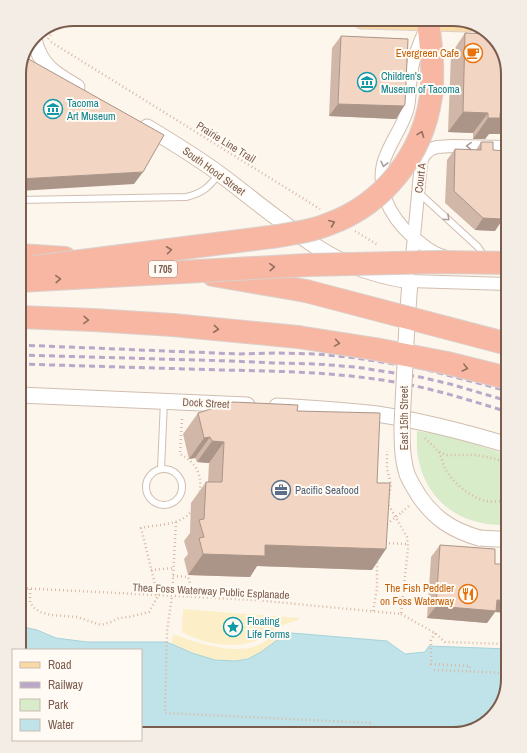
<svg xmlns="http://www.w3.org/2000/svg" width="527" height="753" font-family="'Archivo Narrow',sans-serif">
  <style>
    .green { fill: #d8ecc9 }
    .sand { fill: #fcefc7 }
    .water { fill: #bfe3e8; stroke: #a5d3da }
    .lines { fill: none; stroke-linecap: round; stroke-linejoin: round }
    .service-casing { stroke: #d1beb0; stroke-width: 8 }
    .minor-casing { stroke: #d1beb0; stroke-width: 14 }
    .tertiary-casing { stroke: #d1beb0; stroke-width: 17 }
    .primary-casing { stroke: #dad1cd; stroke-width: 21 }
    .motorway-casing { stroke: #dad1cd; stroke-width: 24 }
    .path { stroke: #d9b8a5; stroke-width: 2.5; stroke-dasharray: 1 3; stroke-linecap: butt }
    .service { stroke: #fff; stroke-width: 6 }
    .minor { stroke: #fff; stroke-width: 12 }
    .tertiary { stroke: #fff; stroke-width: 15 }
    .primary { stroke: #fbd9a5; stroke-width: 19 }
    .motorway { stroke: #f7b7a3; stroke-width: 22 }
    .rail { stroke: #b9a8c9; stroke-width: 3; stroke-dasharray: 6 4; stroke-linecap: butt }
    .tertiary-bridge-casing { stroke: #d1beb0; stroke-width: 17; stroke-linecap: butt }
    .motorway-bridge-casing { stroke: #dad1cd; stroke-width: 24; stroke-linecap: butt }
    .path-bridge { stroke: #d9b8a5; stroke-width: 2.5; stroke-dasharray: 1 3; stroke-linecap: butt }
    .tertiary-bridge { stroke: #fff; stroke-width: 15 }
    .motorway-bridge { stroke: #f7b7a3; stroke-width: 22 }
    .wall { fill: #d1b7a8 }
    .shaded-wall { fill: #aa9588 }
    .building { fill: #f3d5c3; stroke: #aa9588 }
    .oneway { stroke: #936e5e }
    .oneway2 { stroke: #af9d94 }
    .labels { text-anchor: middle; stroke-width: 4; stroke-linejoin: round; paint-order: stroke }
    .shield { fill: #fffaf3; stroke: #a28b7f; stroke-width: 1 }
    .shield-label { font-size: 10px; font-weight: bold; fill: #7a5c4d }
    .food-label { font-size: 11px; fill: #c56008; stroke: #fffaf3; text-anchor: end }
    .culture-label { font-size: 11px; fill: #0d838f; stroke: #fffaf3; text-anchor: start }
    .street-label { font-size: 11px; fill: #7a5c4d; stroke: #fffaf3 }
    .service-label { font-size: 11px; fill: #4e5e75; stroke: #fffaf3; text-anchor: start }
    .rim { fill: none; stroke: #7a5c4d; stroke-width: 2 }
  </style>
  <rect width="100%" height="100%" fill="#fdf6ec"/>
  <path class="green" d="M417,431L450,436L508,455V525C465,527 429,505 419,462C416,452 417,441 417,431Z"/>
  <g class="sand">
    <path d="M183,609L299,618L298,620L296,621C287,623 279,626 271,632C266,635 263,638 258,640C235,650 203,644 182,632Z"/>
    <path d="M281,632L291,633C278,636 270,646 260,653C230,670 199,656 171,644L173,635C180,635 186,639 193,641C211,646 229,651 248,648C263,646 268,637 281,632Z"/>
  </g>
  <polygon class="water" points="19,626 37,630 56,638 87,642 167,642 192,653 215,660 235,661 248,659 261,652 284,635 291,633 304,634 387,641 405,654 425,652 429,646 508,649 508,680 501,707 481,727 454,734 141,734 141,650 19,650"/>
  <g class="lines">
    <defs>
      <g id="service">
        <polyline points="418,192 478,247 485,258"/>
        <path d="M19,200L186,197C203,193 209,187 219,174"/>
        <polyline points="161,469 164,401"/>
        <circle cx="164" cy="487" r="18"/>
      </g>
      <g id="minor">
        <path d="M426,28C420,41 414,55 412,69C409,83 411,97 407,111C401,130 388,145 383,164C376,196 396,226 422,244C429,250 436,254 446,257"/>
        <polyline points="411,268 421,163 423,157 426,153 431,149 437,147 452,146 508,147"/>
        <polyline points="410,281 508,284"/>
      </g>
      <g id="tertiary">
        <path d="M34,39C40,66 55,74 77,87"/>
        <path d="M147,127C172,142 197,157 221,175C240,189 258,204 277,218C300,236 324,254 351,265C370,273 390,278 410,281L407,323"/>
        <polyline points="19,395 247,405"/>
        <path d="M277,406C311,408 344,410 377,414C422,421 465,432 508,445"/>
        <polyline points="479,538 498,539 508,539"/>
      </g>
      <polyline id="primary" points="362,19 467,22"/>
      <g id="motorway">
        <path d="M428,21C431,46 434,71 431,96"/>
        <polyline points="19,255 65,258"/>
        <polyline points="213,275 306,291"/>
        <polyline points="19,317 93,320 173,325 298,337"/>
      </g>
    </defs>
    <use href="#service" class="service-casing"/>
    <use href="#minor" class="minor-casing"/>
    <use href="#tertiary" class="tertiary-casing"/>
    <use href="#primary" class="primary-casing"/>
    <use href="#motorway" class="motorway-casing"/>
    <g class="path">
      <polyline points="48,39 52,33"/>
      <polyline points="51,42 320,209"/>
      <polyline points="355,231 378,245"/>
      <path d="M182,419L180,454C196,463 202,473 200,492"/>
      <polyline points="425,438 439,452 447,455 476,455 496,459 508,464"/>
      <path d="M439,452C442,458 443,465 446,470C454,484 470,497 486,501C493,502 501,501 508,501"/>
      <polyline points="402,512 409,506"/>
      <polyline points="176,522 172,596 167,631 165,713 372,723"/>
      <polyline points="385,543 408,544"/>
      <polyline points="151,570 174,568"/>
      <polyline points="173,576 188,577 193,591 227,593 227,599"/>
      <polyline points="19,588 255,600 401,614 408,548 407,537 388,504 391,484 387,469 387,451"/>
      <path d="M30,589V602L33,607L40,612L51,615L77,617L101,625L111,622L119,618L129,617L149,612L158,596L141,528C158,524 182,526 192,510"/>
      <polyline points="373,611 377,589 377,562"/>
      <polyline points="401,614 435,633 445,642 508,644"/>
      <polyline points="435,633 431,640 431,664 470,666 469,671"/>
      <polyline points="503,644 508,639"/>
      <polyline points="434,670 508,673"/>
    </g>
    <use href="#service" class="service"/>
    <use href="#minor" class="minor"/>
    <use href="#tertiary" class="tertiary"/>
    <use href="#primary" class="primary"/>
    <use href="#motorway" class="motorway"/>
    <g class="rail">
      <polyline points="19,345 239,354 275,353 317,354 356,358 420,368 508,391"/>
      <polyline points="19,355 231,361 274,363 317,364 356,367 420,377 450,384 508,401"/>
      <path d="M19,364C87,366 154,368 222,370C275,371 329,372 382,380C425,386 466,399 508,412"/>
    </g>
    <defs>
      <path id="tertiary-bridge" d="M407,323L402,425C402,441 402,458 407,474C410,482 415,489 419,496C435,519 452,530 479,538"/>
      <g id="motorway-bridge">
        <path d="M34,267L278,236C295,233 313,231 329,224C384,204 423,154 431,96"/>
        <polyline points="19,281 308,265 438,262 508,263"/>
        <polyline points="306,291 508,344"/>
        <polyline points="298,337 375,349 447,363 508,378"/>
      </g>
    </defs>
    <use href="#tertiary-bridge" class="tertiary-bridge-casing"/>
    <use href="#motorway-bridge" class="motorway-bridge-casing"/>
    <polyline class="path-bridge" points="387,524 402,512"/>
    <use href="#tertiary-bridge" class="tertiary-bridge"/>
    <use href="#motorway-bridge" class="motorway-bridge"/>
  </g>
  <g class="wall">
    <polygon points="465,33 508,74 508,134 489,134 485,139 473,139 473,133 448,132 451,54"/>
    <polygon points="341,36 404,106 396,119 329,116 332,48"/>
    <polygon points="481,142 493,150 495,231 475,230 445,203 447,160 455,149 476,150"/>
    <polygon points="297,411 372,570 257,566 250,577 188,575 184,559 188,554 184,541 190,533 191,503 206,482 208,482 209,463 197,462 195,458 189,459 183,434 198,413"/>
    <polygon points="440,545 495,564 508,564 508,613 495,612 487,623 427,618 431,557"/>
  </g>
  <g class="shaded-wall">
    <polygon points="338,104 404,106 396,119 329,116"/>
    <polygon points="463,112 488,113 473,133 448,132"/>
    <polygon points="500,113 508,113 508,134 489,134 485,139 473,139 488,118"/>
    <polygon points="143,172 134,184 19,191 19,179"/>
    <polygon points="483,218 503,219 495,231 475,230"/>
    <polygon points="210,437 195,458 189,459 204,438"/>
    <polygon points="212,441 224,442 209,463 197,462"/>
    <polygon points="265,545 386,549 372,570 257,566 250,577 188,575 203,554"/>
    <polygon points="497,600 508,601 508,613 495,612 487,623 427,618 436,606"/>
  </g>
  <g class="building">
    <polygon points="465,33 489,34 501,46 508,74 508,113 500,113 500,118 488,118 488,113 463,112"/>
    <polygon points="341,36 408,39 405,104 404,106 338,104"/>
    <polygon points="25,57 164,135 143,172 19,179 19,70"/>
    <polygon points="481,142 493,142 493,150 506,151 503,219 483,218 454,191 455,149 481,150"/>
    <polygon points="233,402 298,405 297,411 380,413 377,483 390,483 386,549 265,545 265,556 203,554 199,538 204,537 199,520 204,519 206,482 222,482 224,442 212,441 210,437 204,438 198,413"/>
    <polygon points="440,545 495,549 495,564 508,564 508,601 497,600 496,611 436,606"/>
  </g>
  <defs><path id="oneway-chevron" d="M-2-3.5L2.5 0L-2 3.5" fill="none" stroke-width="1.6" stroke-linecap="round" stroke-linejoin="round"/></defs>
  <g class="oneway">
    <use href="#oneway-chevron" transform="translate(421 134) rotate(-69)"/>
    <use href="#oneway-chevron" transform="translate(332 223) rotate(-22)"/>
    <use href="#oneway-chevron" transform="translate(169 250) rotate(-7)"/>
    <use href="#oneway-chevron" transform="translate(272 267) rotate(-4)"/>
    <use href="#oneway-chevron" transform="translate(58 279) rotate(-3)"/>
    <use href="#oneway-chevron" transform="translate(86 320) rotate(2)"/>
    <use href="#oneway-chevron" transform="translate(216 329) rotate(6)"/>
    <use href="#oneway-chevron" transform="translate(337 343) rotate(9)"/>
    <use href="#oneway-chevron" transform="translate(465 368) rotate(14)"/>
  </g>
  <g class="oneway2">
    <use href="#oneway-chevron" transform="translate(469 146) rotate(-178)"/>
    <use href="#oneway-chevron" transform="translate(384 164) rotate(103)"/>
    <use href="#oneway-chevron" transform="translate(447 218) rotate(43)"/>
  </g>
  <defs>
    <symbol id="cafe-ring" viewBox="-11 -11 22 22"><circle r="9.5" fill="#fffaf3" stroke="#e8710a" stroke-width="1.5"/><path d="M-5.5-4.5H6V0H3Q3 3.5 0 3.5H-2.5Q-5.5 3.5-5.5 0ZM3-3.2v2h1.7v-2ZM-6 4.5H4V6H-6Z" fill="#e8710a"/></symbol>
    <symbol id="museum-ring" viewBox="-11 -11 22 22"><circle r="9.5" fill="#fffaf3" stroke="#0f9aa8" stroke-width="1.5"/><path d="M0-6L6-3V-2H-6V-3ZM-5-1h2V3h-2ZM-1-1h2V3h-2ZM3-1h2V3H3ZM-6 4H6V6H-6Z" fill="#0f9aa8"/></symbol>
    <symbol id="office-ring" viewBox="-11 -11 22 22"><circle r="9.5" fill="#fffaf3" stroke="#5c6f8a" stroke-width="1.5"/><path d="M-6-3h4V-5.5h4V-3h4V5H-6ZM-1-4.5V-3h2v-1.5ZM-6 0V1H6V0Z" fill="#5c6f8a"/></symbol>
    <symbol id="restaurant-ring" viewBox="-11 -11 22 22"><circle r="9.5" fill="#fffaf3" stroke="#e8710a" stroke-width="1.5"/><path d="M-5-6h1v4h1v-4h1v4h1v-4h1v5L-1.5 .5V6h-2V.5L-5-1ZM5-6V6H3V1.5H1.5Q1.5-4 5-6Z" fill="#e8710a"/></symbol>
    <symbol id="sight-ring" viewBox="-11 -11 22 22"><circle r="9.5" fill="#fffaf3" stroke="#0f9aa8" stroke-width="1.5"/><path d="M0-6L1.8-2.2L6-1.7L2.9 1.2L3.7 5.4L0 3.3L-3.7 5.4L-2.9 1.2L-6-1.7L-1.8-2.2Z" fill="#0f9aa8"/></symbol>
  </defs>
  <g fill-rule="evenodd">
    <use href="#cafe-ring" x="462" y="42" width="22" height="22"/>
    <use href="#museum-ring" x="356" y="71" width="22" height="22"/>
    <use href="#museum-ring" x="42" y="98" width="22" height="22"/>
    <use href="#office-ring" x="270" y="479" width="22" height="22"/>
    <use href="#restaurant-ring" x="457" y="583" width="22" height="22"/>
    <use href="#sight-ring" x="222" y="616" width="22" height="22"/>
  </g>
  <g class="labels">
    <rect class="shield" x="149" y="261" width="28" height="16" rx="3"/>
    <g class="shield-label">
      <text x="163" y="273">I 705</text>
    </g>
    <g class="food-label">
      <text x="459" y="57">Evergreen Cafe</text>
      <text x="454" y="592">The Fish Peddler<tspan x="454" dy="13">on Foss Waterway</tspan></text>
    </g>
    <g class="culture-label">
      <text x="381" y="80">Children's<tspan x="381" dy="13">Museum of Tacoma</tspan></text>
      <text x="67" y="107">Tacoma<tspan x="67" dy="13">Art Museum</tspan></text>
      <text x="247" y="625">Floating<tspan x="247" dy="13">Life Forms</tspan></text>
    </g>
    <g class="street-label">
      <text transform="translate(226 142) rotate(32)" y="4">Prairie Line Trail</text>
      <text transform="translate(214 171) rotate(36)" y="4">South Hood Street</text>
      <text transform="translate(420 178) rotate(-83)" y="4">Court A</text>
      <text transform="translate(206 403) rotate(3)" y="4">Dock Street</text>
      <text transform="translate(404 418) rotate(-90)" y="4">East 15th Street</text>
      <text transform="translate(211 591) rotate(3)" y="4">Thea Foss Waterway Public Esplanade</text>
    </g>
    <g class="service-label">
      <text x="295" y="494">Pacific Seafood</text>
    </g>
  </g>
  <path d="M0 0H527V753H0ZM74 26H453A48 48 0 0 1 501 74V679A48 48 0 0 1 453 727H74A48 48 0 0 1 26 679V74A48 48 0 0 1 74 26Z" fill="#f4ede6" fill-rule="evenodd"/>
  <path class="rim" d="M74 26H453A48 48 0 0 1 501 74V679A48 48 0 0 1 453 727H74A48 48 0 0 1 26 679V74A48 48 0 0 1 74 26Z"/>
  <rect x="12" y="649" width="130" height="92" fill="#fffaf3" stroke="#cabbb1"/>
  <rect x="20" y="662" width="20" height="6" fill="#fbd9a5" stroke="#cabbb1"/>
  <text x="48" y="669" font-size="12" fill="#7a5c4d">Road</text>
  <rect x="20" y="682" width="20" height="6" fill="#b9a8c9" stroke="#cabbb1"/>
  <text x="48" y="689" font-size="12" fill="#7a5c4d">Railway</text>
  <rect x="20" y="699" width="20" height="12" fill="#d8ecc9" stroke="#cabbb1"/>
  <text x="48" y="709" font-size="12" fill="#7a5c4d">Park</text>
  <rect x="20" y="719" width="20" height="12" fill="#bfe3e8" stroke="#cabbb1"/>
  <text x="48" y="729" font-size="12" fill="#7a5c4d">Water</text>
</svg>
